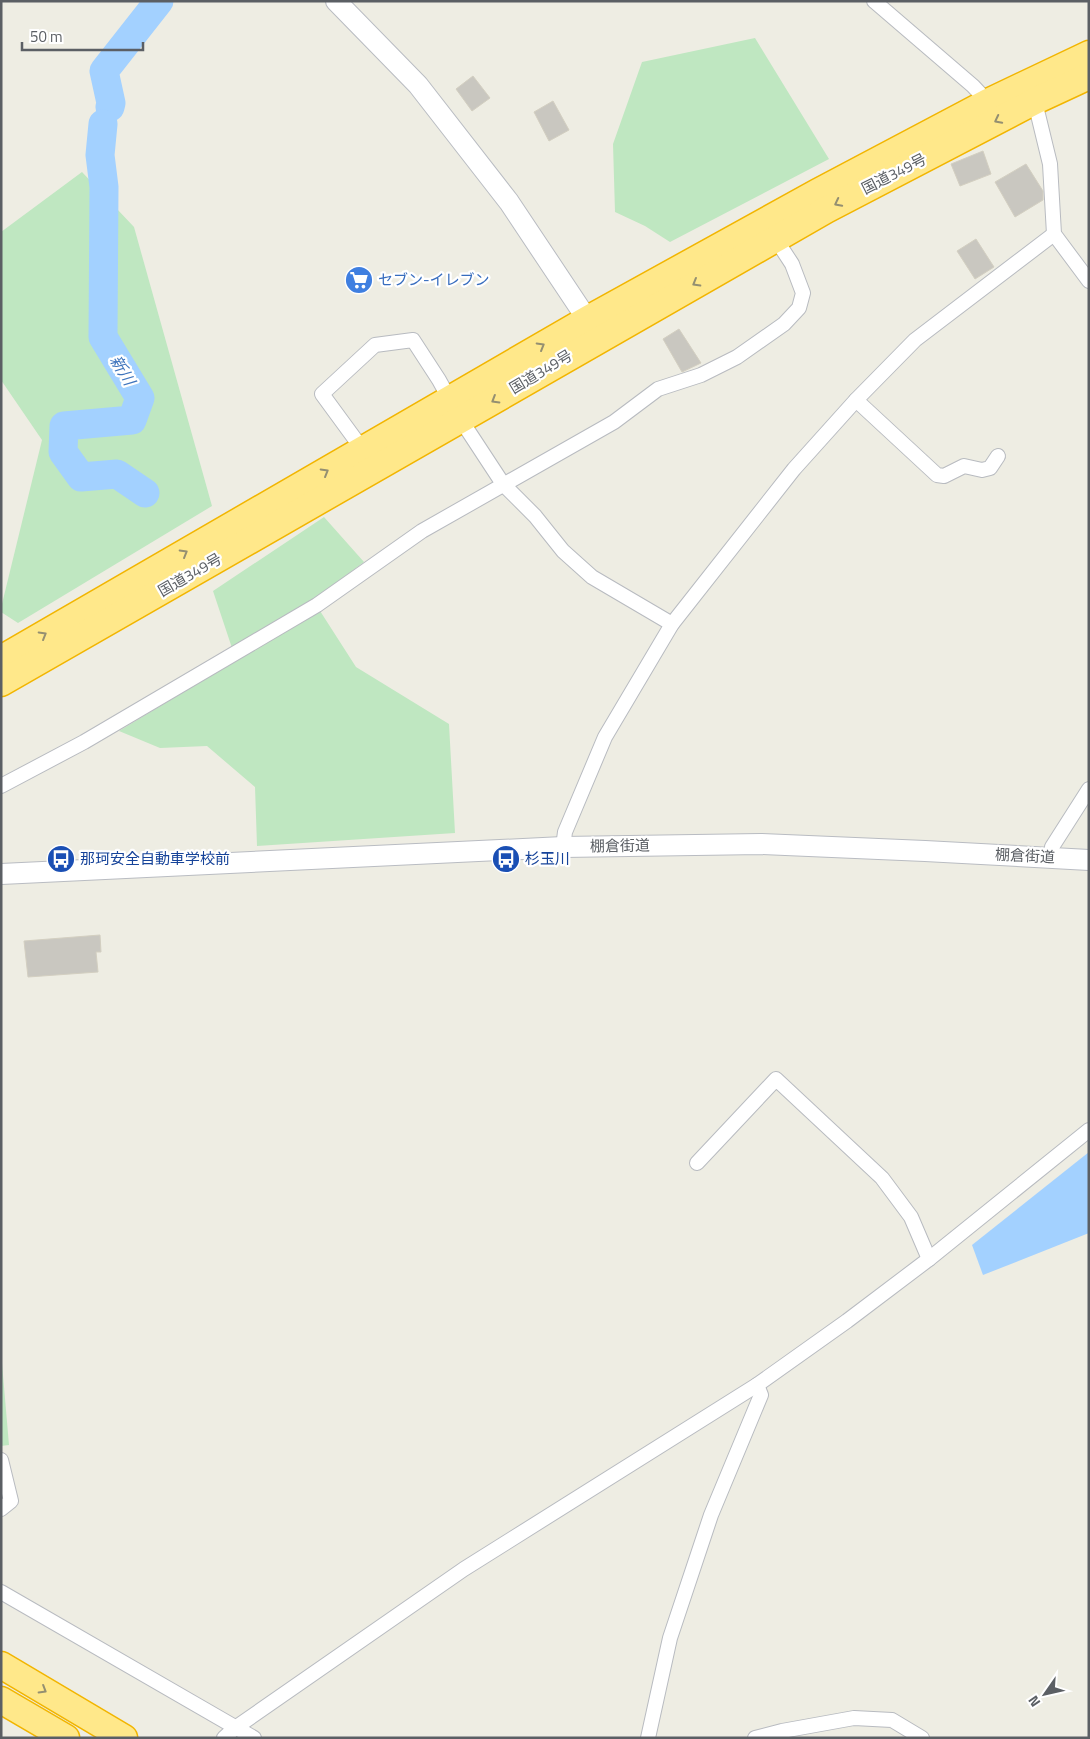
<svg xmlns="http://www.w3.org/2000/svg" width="1090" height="1739" font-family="'Titillium Web','Noto Sans JP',sans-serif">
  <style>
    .green { fill: #bfe7c1 }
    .water { fill: #a3d1ff }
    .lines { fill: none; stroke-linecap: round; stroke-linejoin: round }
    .river { stroke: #a3d1ff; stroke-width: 29 }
    .building { fill: #c9c7c0; stroke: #d3cfc1 }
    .street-casing { stroke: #b8bbc0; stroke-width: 16 }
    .secondary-casing { stroke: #b9bcc2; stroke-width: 22 }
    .highway-casing { stroke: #f2b500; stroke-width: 29 }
    .street { stroke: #fff; stroke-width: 14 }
    .secondary { stroke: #fff; stroke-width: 20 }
    .highway { stroke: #ffe88a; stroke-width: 26 }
    .oneway { stroke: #948f71 }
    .labels { text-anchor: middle; stroke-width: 4.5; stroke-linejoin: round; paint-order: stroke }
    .street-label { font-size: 15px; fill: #5b5f64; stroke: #fff }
    .shop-label { font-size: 15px; fill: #366cbe; stroke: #fff; text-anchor: start }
    .transit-label { font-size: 15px; fill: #164399; stroke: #fff; text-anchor: start }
    .water-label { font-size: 16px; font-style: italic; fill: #3f75bd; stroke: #fff }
  </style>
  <rect width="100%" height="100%" fill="#eeede3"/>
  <g class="green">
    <polygon points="755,38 829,159 670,242 645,226 615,212 613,144 642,62"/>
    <polygon points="82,172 134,227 212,506 18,623 1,612 1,608 42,440 1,380 1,232"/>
    <polygon points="324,517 364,562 313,600 356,667 449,724 455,833 257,846 255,787 207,746 160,748 119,731 236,660 213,591"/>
    <polygon points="1,1352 9,1445 1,1446"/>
  </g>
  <polygon class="water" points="1089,1152 1089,1233 983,1275 972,1245"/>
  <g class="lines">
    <g class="river">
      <polyline points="110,107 111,103 104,71 159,1"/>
      <polyline points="103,124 100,155 104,187 103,337 140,398 132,420 64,426 63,452 81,477 117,474 145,493"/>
    </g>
  </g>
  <g class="building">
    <polygon points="473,76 490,98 472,111 456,89"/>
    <polygon points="553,101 569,130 549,141 534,112"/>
    <polygon points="983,151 991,174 960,186 951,164"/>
    <polygon points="1026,164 1043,191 1043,200 1015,217 995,182"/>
    <polygon points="976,239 994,267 975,279 957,251"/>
    <polygon points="679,329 701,363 682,372 663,339"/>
    <polygon points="100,935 101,952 96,952 98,972 28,977 24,941"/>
  </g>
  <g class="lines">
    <defs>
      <g id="street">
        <polyline points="874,1 973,86 988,102"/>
        <polyline points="1034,98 1050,164 1054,234 1089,281"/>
        <polyline points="856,400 937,475 944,476 964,466 982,470 990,468 998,456"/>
        <polyline points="363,450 322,394 375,345 413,340 439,380 461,420 503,484 535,516 563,551 592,577 672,624"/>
        <polyline points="1,786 84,742 317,605 422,531 614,422 658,389 701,375 737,357 784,324 799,308 803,293 792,264 775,238"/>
        <polyline points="563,847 565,832 605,737 672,624 794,469 856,400 915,340 1054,234"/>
        <polyline points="1052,858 1052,847 1089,789"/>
        <polyline points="697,1163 776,1079 882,1178 911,1217 929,1259"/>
        <polyline points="1,1460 11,1501 1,1509"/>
        <polyline points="1,1592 254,1738"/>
        <polyline points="224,1738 235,1728 464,1569 757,1385 847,1321 929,1259 1089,1130"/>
        <polyline points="648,1738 670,1638 711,1515 761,1395 757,1385"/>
        <polyline points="755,1738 782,1731 854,1718 892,1720 922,1738"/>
      </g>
      <g id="secondary">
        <polyline points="336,1 418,85 509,202 595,331"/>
        <polyline points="1,874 563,847 761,844 925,851 1089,860"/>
      </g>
      <g id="highway">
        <polyline points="1,659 588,319 818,192 988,102 1089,54"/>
        <polyline points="1,683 826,210 1035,101 1089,76"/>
        <polyline points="1,1665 124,1738"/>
        <polyline points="1,1700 66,1738"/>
      </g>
    </defs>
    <use href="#street" class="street-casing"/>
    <use href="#secondary" class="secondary-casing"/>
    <use href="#highway" class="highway-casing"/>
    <use href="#street" class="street"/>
    <use href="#secondary" class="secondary"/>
    <use href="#highway" class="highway"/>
  </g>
  <defs><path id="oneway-chevron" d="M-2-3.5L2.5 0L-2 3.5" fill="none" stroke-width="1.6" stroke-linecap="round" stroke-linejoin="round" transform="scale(1.25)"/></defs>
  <g class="oneway">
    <use href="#oneway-chevron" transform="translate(998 120) rotate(153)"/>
    <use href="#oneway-chevron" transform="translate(838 203) rotate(153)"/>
    <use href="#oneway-chevron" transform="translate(696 283) rotate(150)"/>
    <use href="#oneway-chevron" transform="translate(541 346) rotate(-30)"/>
    <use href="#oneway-chevron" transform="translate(495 400) rotate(149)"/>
    <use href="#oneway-chevron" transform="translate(325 472) rotate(-30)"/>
    <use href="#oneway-chevron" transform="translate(184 553) rotate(-30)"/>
    <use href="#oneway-chevron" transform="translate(43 635) rotate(-30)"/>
    <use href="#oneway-chevron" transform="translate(43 1690) rotate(31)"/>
  </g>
  <defs>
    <symbol id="supermarket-disc" viewBox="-11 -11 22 22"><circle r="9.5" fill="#3f7fe0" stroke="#fff"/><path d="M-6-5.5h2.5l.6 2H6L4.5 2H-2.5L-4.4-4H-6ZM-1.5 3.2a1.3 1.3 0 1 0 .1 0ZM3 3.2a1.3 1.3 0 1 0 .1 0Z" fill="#fff"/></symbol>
    <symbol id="bus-disc" viewBox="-11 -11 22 22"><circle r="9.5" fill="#1a4fb4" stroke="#fff"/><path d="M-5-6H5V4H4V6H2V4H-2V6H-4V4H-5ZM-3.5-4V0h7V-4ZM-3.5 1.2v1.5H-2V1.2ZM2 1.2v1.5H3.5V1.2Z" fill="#fff"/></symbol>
  </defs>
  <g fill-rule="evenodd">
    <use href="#supermarket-disc" x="343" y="264" width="32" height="32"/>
    <use href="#bus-disc" x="45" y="843" width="32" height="32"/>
    <use href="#bus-disc" x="490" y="843" width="32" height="32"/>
  </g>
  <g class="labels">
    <g class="street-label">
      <text transform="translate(894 174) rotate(-27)" y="5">国道349号</text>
      <text transform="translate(541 372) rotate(-31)" y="5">国道349号</text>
      <text transform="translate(190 575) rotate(-30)" y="5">国道349号</text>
      <text transform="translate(620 846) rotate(-1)" y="5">棚倉街道</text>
      <text transform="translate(1025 856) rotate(3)" y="5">棚倉街道</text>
    </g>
    <g class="shop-label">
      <text x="378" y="285">セブン-イレブン</text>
    </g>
    <g class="transit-label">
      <text x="80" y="864">那珂安全自動車学校前</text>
      <text x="525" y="864">杉玉川</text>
    </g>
    <g class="water-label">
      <text transform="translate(123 370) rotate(59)" y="6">新川</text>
    </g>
  </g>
  <rect width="1090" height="1739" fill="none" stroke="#5b5f64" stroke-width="5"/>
  <g transform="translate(1045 1694) rotate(236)" stroke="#ffffff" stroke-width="4" paint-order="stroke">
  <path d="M0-4L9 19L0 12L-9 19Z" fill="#5b5f64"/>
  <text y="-8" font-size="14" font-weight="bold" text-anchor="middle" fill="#5b5f64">N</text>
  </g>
  <path d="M22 42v8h121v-8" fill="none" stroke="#5b5f64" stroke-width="2.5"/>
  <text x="30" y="42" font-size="15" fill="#5b5f64" stroke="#ffffff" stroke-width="4" paint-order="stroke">50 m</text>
</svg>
